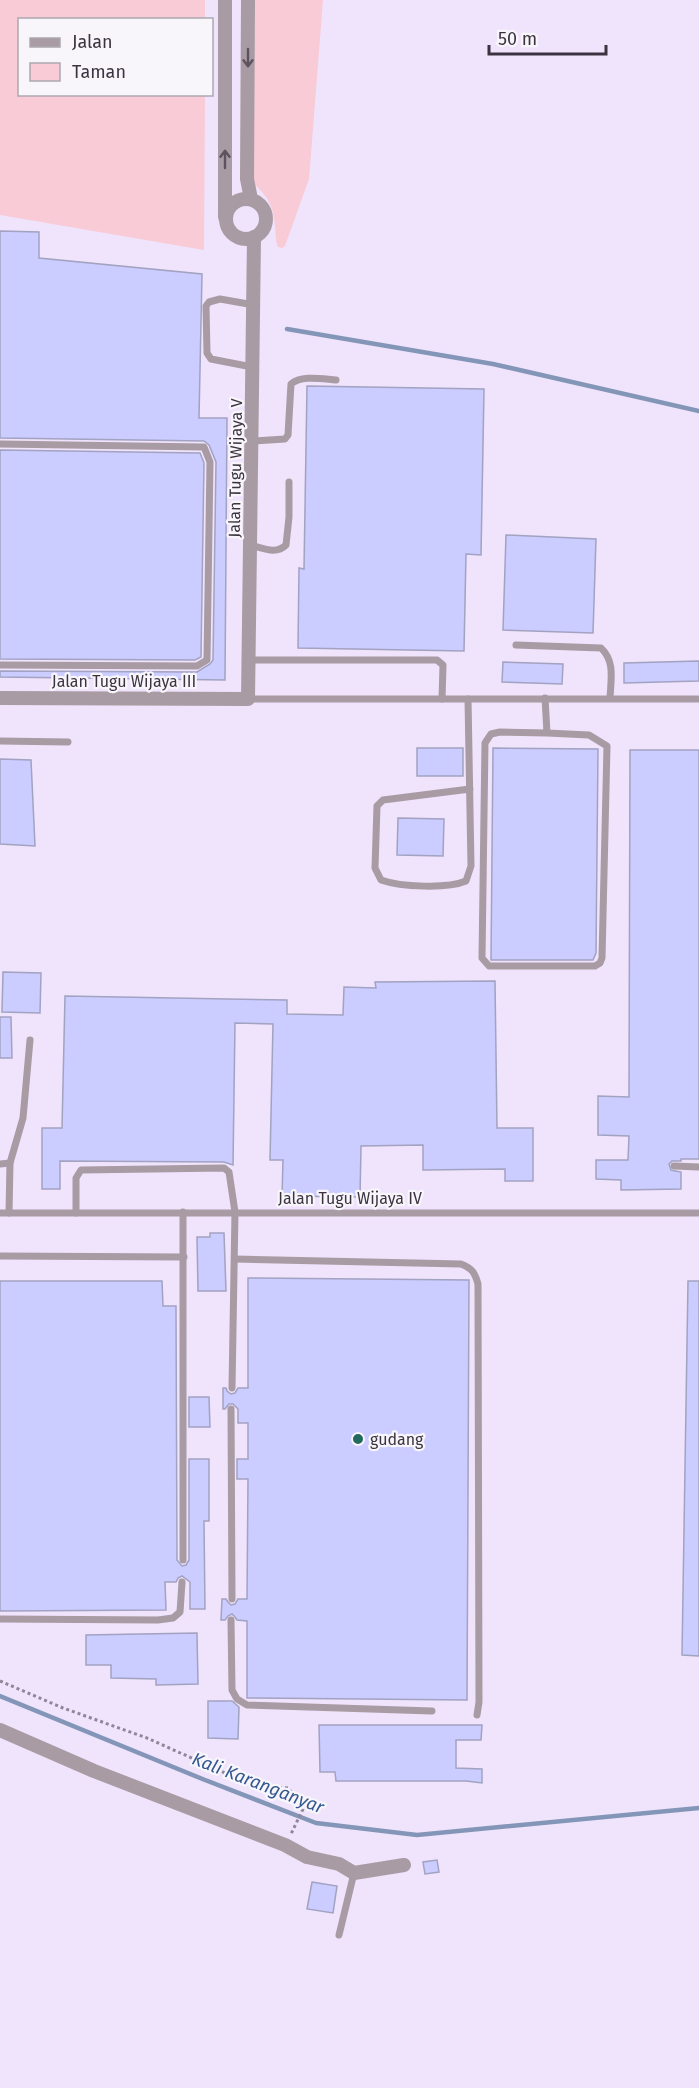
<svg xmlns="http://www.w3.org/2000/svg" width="699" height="2088" font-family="'Fira Sans',sans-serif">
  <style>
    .green { fill: #f8cbd6 }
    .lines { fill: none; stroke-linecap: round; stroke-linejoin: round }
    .stream { stroke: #8496b8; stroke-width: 4.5 }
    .building { fill: #cbccff; stroke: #a2a2c1; stroke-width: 1.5 }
    .path { stroke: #908698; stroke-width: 3; stroke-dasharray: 3 3; stroke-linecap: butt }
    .service { stroke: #a89ba4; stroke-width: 7 }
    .minor { stroke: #a89ba4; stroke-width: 14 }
    .oneway { stroke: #5c535e }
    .poi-dot { fill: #22695e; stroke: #f8f5fb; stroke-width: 2 }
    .labels { text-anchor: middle; stroke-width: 4.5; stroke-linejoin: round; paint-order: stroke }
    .street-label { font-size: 16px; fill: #3b3440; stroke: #f8f5fb }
    .poi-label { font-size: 16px; fill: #3b3440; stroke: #f8f5fb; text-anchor: start }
    .water-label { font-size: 18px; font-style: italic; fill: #33578f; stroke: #f8f5fb }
  </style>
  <rect width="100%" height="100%" fill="#f0e3fc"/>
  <g class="green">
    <polygon points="0,0 205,0 205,19 20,20 20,94 205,95 204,250 0,215"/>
    <path d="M254,0H323L309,179L285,246L282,248L278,247C275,240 276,234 275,227C274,207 268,196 253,183Z"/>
  </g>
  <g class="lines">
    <g class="stream">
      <polyline points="287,329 493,364 699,411"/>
      <polyline points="0,1696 205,1780 316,1823 417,1835 699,1808"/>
    </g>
  </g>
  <g class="building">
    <polygon points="0,231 39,232 39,258 202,274 199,418 227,418 225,680 0,677 0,671 197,672 210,664 213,660 216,462 209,445 204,441 0,438"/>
    <polygon points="307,386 484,389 481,555 466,554 464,651 298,648 299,568 304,569"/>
    <polygon points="0,450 200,453 204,463 201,657 195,660 0,659"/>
    <polygon points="506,535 596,539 593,633 503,630"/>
    <polygon points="699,661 699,681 624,683 624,663"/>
    <polygon points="503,662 563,664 562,684 502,682"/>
    <rect x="417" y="748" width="46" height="28"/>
    <polygon points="493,748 598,749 596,953 593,960 491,960"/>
    <polygon points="630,750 699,750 699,1159 681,1159 681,1161 672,1161 669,1164 671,1170 681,1172 681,1189 621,1190 621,1180 596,1179 596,1160 628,1160 629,1136 598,1135 598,1096 629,1097"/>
    <polygon points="0,759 31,760 35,846 0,844"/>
    <polygon points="398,818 444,819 443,856 397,855"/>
    <polygon points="3,972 41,973 40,1013 2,1012"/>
    <polygon points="495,981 497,1128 533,1128 533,1181 505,1181 505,1169 423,1170 423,1145 361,1146 360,1197 282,1196 283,1160 270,1160 273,1024 235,1023 233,1165 224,1162 60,1161 60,1189 42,1189 42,1128 62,1128 65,996 287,1000 287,1014 343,1015 344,987 376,988 375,982"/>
    <polygon points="0,1017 11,1017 12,1058 0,1058"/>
    <polygon points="210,1233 224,1233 226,1291 198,1291 197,1237 210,1237"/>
    <polygon points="248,1278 469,1280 467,1700 247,1698 247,1621 237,1620 235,1617 232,1614 228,1616 225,1620 221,1620 222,1599 226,1599 228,1602 231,1605 235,1604 238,1599 247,1599 248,1479 237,1479 237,1459 248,1459 248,1423 238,1423 238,1409 233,1404 229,1404 225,1409 223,1409 223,1388 226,1388 227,1391 231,1394 235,1393 238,1388 248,1388"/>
    <polygon points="0,1281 162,1281 163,1306 176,1306 177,1560 182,1566 186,1565 189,1560 189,1459 209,1459 209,1521 204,1521 205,1609 190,1609 190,1582 182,1576 178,1578 176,1582 165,1582 166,1610 0,1611"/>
    <polygon points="688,1281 699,1281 699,1656 682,1655"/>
    <polygon points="189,1397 209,1397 210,1427 189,1427"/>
    <polygon points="197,1633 198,1684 156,1685 156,1679 111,1678 111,1665 86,1665 86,1635"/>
    <polygon points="208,1701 232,1701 239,1707 238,1739 208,1738"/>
    <polygon points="319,1725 482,1725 481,1740 456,1740 456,1768 482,1769 482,1783 466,1781 336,1781 335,1772 320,1772"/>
    <polygon points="437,1860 439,1872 425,1874 423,1862"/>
    <polygon points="312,1882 337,1886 333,1913 307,1909"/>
  </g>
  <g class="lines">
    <polyline class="path" points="0,1681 63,1708 147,1738 254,1786 288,1788 304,1807 291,1834"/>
    <g class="service">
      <polyline points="252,367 211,359 207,353 206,306 209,302 220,299 254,305"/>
      <path d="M253,441L285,439L288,435L291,384C301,375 322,379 336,380"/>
      <polyline points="0,444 204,447 210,462 207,660 197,666 0,665"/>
      <path d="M250,545C263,548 276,555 286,545L289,517V482"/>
      <path d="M516,645L601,648C615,661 611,679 610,698"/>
      <polyline points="249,660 437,660 443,665 442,699"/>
      <polyline points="545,698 547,733 589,735 607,746 602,958 600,963 595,966 489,966 482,958 485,743 491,734 500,732 547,733"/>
      <polyline points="248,699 699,699"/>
      <path d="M468,699L471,866L466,881C447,889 401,887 381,880L375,868L377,806L383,800L470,789"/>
      <polyline points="0,741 68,742"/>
      <polyline points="10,1163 23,1118 30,1040"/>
      <polyline points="0,1164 10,1163 9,1213"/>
      <polyline points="674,1166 699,1167"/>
      <polyline points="183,1212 183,1560"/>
      <polyline points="0,1213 699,1213"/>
      <polyline points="76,1213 76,1178 81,1170 224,1168 229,1172 235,1212 232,1388"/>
      <polyline points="0,1256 184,1257"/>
      <path d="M235,1259L461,1264C472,1268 475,1273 478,1284L479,1702L477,1715"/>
      <polyline points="231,1409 232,1599"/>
      <polyline points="0,1619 158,1620 173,1618 180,1612 182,1582"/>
      <polyline points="231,1620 232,1690 237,1699 247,1705 432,1711"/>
      <polyline points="339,1935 354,1873"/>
    </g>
    <g class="minor">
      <polyline points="225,0 225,217"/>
      <polyline points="248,0 247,179 251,199"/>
      <circle cx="246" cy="219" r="20"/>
      <polyline points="0,698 248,699 254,237"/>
      <polyline points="0,1730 94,1771 285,1845 307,1857 339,1864 354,1873 404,1865"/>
    </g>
  </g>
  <defs><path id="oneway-shaft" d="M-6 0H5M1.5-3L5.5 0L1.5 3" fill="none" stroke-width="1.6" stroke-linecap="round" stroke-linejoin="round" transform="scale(1.5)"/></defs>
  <g class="oneway">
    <use href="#oneway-shaft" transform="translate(248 58) rotate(90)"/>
    <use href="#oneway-shaft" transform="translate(225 159) rotate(-90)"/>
  </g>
  <circle class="poi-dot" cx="358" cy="1439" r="6"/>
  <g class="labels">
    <g class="street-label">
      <text transform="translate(235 468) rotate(-89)" y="6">Jalan Tugu Wijaya V</text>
      <text x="124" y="687">Jalan Tugu Wijaya III</text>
      <text x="350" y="1204">Jalan Tugu Wijaya IV</text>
    </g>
    <g class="poi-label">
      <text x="370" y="1445">gudang</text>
    </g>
    <g class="water-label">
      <text transform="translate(258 1783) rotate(21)" y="6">Kali Karanganyar</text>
    </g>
  </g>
  <rect x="18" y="18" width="195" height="78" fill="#f8f5fb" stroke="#aca8b0" stroke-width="1.5"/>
  <rect x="30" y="38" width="30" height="9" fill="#a89ba4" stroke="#aca8b0" stroke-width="1.5"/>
  <text x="72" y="48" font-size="18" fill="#3b3440">Jalan</text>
  <rect x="30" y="63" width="30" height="18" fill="#f8cbd6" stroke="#aca8b0" stroke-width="1.5"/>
  <text x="72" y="78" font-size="18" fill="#3b3440">Taman</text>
  <path d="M489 45v9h117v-9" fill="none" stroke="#3b3440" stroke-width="3"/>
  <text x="498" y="45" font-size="18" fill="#3b3440" stroke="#f8f5fb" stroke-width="4.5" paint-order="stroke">50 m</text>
</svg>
